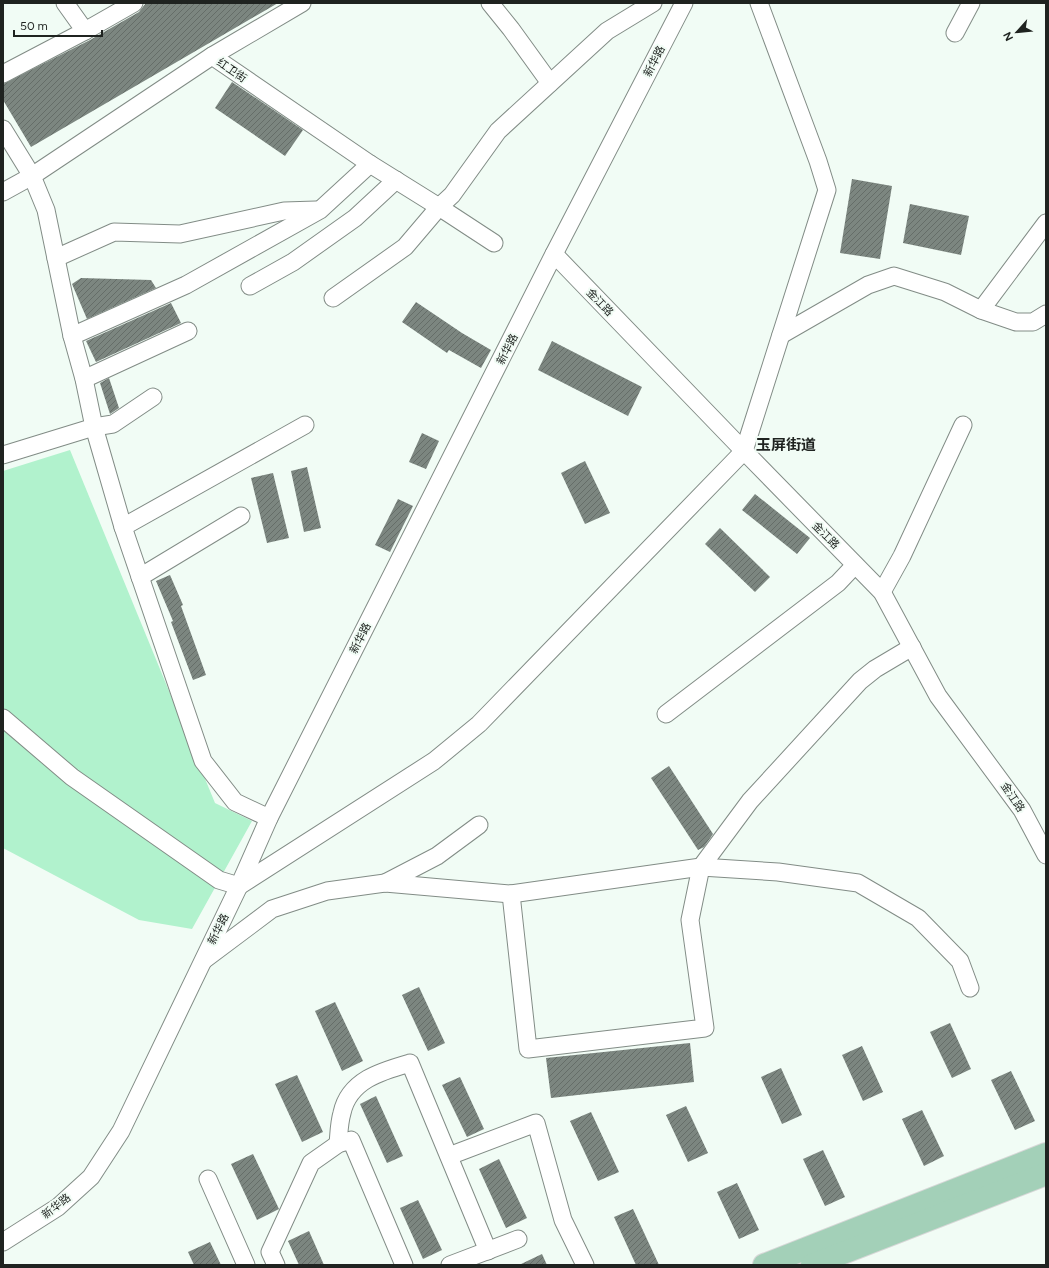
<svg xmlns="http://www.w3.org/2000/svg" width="1049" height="1268" font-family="Figtree,'Noto Sans SC',sans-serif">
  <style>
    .green { fill: #b1f2cd }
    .building { fill: url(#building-hatch) }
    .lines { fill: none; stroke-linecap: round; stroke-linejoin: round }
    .minor-casing { stroke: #828c86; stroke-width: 19 }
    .major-casing { stroke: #d7d7d7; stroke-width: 24 }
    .minor { stroke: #fff; stroke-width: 17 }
    .major { stroke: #a3d0b8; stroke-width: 22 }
    .labels { text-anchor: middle; stroke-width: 4; stroke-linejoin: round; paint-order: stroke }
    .street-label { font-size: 11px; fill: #1f2320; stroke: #f1fcf5 }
    .district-label { font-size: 15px; font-weight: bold; fill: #1f2320; stroke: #f1fcf5 }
  </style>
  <defs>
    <pattern id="building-hatch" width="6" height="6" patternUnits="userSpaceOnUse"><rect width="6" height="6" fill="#7c8680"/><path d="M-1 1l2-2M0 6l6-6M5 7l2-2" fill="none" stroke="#656d68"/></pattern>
  </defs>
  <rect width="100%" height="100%" fill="#f1fcf5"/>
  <polygon class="green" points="70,450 215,803 252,821 192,929 139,920 3,848 3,471"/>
  <g class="building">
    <polygon points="146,3 278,3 31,147 3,100 3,84 90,40 139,12"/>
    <polygon points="232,82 303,130 285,156 215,108"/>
    <polygon points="852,179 892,186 880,259 840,253"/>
    <polygon points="910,204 969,216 961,255 903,243"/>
    <polygon points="81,278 151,280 156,288 87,319 72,284"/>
    <polygon points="416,302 462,333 491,350 481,368 449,350 447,353 402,322"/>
    <polygon points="171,303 181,323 96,362 86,341"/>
    <polygon points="552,341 642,387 628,416 538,370"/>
    <polygon points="109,378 119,408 110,414 100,383"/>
    <polygon points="422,433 439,441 426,469 409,462"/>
    <polygon points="585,461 610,513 585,524 561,473"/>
    <polygon points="307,467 321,528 304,532 291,471"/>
    <polygon points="273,473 289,538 267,543 251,478"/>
    <polygon points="755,494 810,538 797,554 742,510"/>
    <polygon points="398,499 413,506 390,552 375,545"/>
    <polygon points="720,528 770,577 755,592 705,544"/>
    <polygon points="170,575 183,605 181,606 206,675 193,680 171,622 173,621 156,581"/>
    <polygon points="669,766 713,834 704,847 698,850 651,778"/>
    <polygon points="419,987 445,1043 428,1051 402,995"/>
    <polygon points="335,1002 363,1061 342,1071 315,1011"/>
    <polygon points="950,1023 971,1069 952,1078 930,1032"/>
    <polygon points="690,1043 694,1082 551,1098 546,1058"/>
    <polygon points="862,1046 883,1092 863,1101 842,1055"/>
    <polygon points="781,1068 802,1115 782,1124 761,1077"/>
    <polygon points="1011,1071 1035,1121 1015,1130 991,1080"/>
    <polygon points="297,1075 323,1132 302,1142 275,1084"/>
    <polygon points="460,1077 484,1129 467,1137 442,1085"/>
    <polygon points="376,1096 403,1156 387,1163 360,1104"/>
    <polygon points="686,1106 708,1153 688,1162 666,1115"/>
    <polygon points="922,1110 944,1156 924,1166 902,1119"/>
    <polygon points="591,1112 619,1172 598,1181 570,1121"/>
    <polygon points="823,1150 845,1197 825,1206 803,1159"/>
    <polygon points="253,1154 279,1209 257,1220 231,1164"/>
    <polygon points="499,1159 527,1218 506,1228 479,1169"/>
    <polygon points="737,1183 759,1230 739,1239 717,1192"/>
    <polygon points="418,1200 442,1250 423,1259 400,1208"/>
    <polygon points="633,1209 659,1265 636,1265 614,1217"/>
    <polygon points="309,1231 324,1265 299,1265 288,1241"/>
    <polygon points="210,1242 221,1265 194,1265 188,1252"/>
    <polygon points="542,1254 547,1265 519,1265"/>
  </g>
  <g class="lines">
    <defs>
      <g id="minor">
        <polyline points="490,3 511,29 550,83"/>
        <polyline points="85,31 134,3"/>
        <polyline points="955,33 971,3"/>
        <polyline points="212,56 302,3"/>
        <polyline points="3,74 85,31 65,3"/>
        <polyline points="3,129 32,176 46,210 72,336 84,379 94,427 123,527 203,761 235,802 269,818"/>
        <polyline points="3,192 32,176 212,56 370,164 439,207 494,243"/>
        <polyline points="554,254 744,451 882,592 938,696 1022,810 1046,855"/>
        <polyline points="56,258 114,232 180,234 284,211 316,210"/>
        <polyline points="250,286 293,262 355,218 396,180"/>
        <polyline points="333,298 405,247 439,207 452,195 498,131 607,31 653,3"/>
        <polyline points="981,310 1046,223"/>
        <polyline points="781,335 868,285 894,276 945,292 981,310 1016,322 1033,322 1046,314"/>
        <polyline points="72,336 186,285 320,210 370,164"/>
        <polyline points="84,379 188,331"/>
        <polyline points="3,455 94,427 113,424 153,397"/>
        <polyline points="123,527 305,425"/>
        <polyline points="140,577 241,516"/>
        <polyline points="882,592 902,556 963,425"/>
        <polyline points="666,714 838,583 855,565"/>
        <polyline points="3,718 72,777 219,880 239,886 434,761 479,724 744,451 827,190 818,161 759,3"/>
        <polyline points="385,883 437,856 479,825"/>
        <polyline points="511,894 528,1049 705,1028 690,920 701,867 750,801 860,681 875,669 912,647"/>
        <polyline points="204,960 272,909 327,891 385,883 511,894 701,867 778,872 858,883 918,918 960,961 970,988"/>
        <path d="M338,1144C339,1134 339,1123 342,1113C349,1080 382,1071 410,1063L488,1251"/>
        <polyline points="449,1156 536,1123 563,1220 585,1265"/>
        <polyline points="208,1179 246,1265"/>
        <polyline points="3,1242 58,1207 91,1177 121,1131 239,886 269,818 554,254 684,3"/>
        <polyline points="276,1265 270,1252 311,1163 338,1144 351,1140 404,1265"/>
        <polyline points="450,1265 518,1239"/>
      </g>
      <g id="major">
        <polyline points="764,1265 1046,1154"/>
        <polyline points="812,1265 1046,1174"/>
      </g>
    </defs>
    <use href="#minor" class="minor-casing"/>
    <use href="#major" class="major-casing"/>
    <use href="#minor" class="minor"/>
    <use href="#major" class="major"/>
  </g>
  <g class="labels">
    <g class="street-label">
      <text transform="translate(654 61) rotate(-63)" y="4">新华路</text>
      <text transform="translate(232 70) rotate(34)" y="4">红卫街</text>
      <text transform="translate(600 302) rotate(46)" y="4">金江路</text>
      <text transform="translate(507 349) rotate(-63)" y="4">新华路</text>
      <text transform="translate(826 535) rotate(45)" y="4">金江路</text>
      <text transform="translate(360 638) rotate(-63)" y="4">新华路</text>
      <text transform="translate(1013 797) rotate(56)" y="4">金江路</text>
      <text transform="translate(218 929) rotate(-64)" y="4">新华路</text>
      <text transform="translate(56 1206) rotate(-38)" y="4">新华路</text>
    </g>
    <g class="district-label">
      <text x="786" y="450">玉屏街道</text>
    </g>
  </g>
  <rect width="1049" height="1268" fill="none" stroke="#1f2320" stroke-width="8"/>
  <g transform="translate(1017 32) rotate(243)" stroke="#f1fcf5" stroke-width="3" paint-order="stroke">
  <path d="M0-3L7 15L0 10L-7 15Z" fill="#1f2320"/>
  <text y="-6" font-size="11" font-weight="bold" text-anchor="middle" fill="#1f2320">N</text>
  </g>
  <path d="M14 30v6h88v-6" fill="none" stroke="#1f2320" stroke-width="2"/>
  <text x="20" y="30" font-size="12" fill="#1f2320" stroke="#f1fcf5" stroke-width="3" paint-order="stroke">50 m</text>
</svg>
